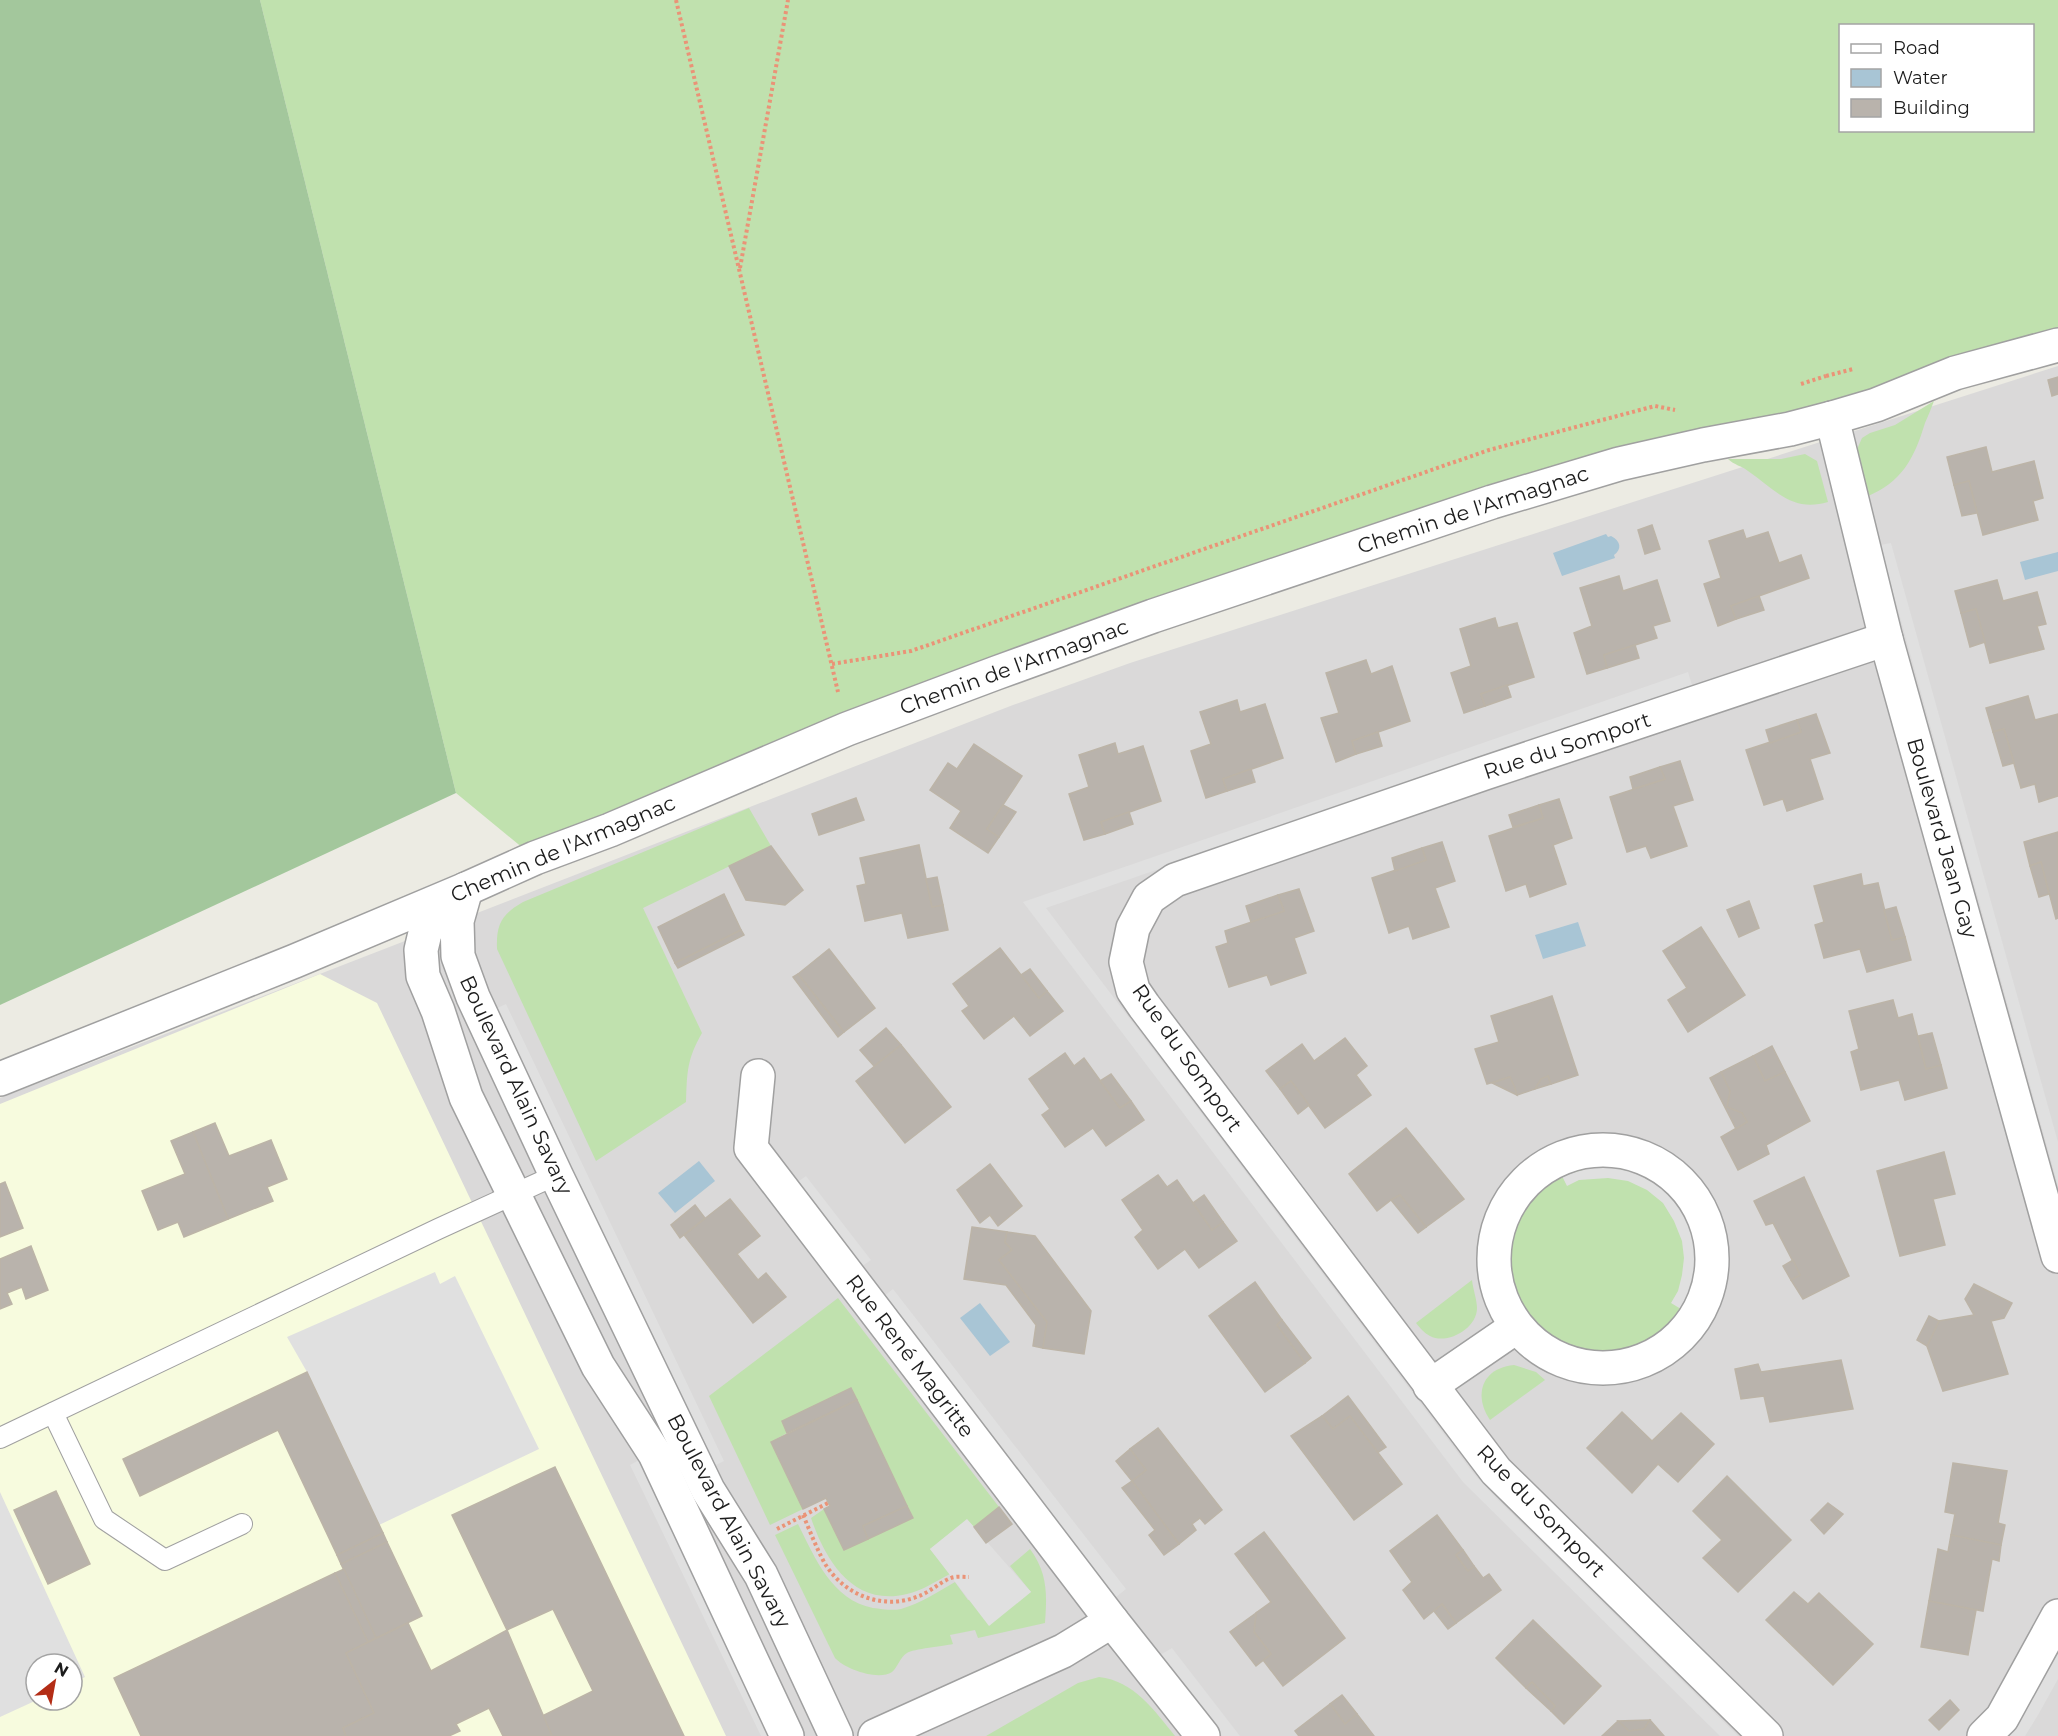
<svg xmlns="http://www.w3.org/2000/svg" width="2058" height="1736" font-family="Montserrat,sans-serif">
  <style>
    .residential { fill: #dad9d9; fill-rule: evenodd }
    .education { fill: #f7fbde; fill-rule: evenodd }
    .grass { fill: #c0e1ae; fill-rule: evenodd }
    .forest { fill: #a3c79c }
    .parking { fill: #e0e0e0 }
    .water { fill: #a8c5d5 }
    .building { fill: #b9b3ac; stroke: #bcb4a7; stroke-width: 1.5 }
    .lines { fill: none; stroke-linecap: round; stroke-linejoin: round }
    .service-casing { stroke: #a0a0a0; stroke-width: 22 }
    .minor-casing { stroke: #a0a0a0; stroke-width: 36 }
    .path { stroke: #ea9377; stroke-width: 4; stroke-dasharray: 3 3; stroke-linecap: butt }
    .service { stroke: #fff; stroke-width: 20 }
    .minor { stroke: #fff; stroke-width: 33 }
    .labels { text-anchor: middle; stroke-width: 4.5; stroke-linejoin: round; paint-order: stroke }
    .street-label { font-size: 21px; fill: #1c1c1c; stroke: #fff }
  </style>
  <rect width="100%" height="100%" fill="#ecebe3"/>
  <path class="residential" d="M2058,366V1736H0V1098L1013,705L1130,663ZM36,1664H72V1700H36Z"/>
  <path class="education" d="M320,974L377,1003L726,1736H0V1104ZM36,1664H72V1700H36Z"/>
  <g class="grass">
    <path d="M260,0H2058V345L1619,464L535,858L456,793ZM1840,26H2032V130H1840Z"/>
    <path d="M1934,401C1931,409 1928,416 1925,423C1914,459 1902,482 1866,497L1855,454L1862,438L1870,433L1895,425Z"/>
    <path d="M1805,454L1817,461L1828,502C1792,513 1774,489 1748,471C1742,466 1734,465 1728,459H1781Z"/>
    <path d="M749,808L771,846L643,908L702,1033C687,1059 687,1072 686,1102L596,1161L497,949C496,924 502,914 523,902Z"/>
    <circle cx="1603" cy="1259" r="93"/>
    <path d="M1472,1280C1473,1289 1477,1300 1477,1308C1477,1329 1447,1345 1430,1336C1424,1333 1420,1328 1416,1323Z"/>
    <path d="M838,1298L999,1507L974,1527L967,1520L930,1549L950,1574C936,1581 922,1591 907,1594C854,1607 826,1562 811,1518L824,1509L844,1550L913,1518L851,1389L782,1421L787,1433L771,1442L803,1509L770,1525L709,1396Z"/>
    <path d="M1514,1365L1536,1372L1545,1380L1490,1420C1473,1395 1482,1368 1514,1365Z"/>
    <path d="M798,1524C815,1558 832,1600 873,1608C882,1609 892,1611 901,1609C921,1603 938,1592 955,1582L968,1600L1031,1592L1010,1566L1030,1549C1048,1574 1047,1594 1045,1623L978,1638L975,1630L950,1635L953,1644C944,1646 913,1649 907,1653C900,1657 898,1667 892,1672C878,1681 845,1669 835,1658L775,1535Z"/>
    <path d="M1099,1677C1134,1681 1154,1710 1175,1736H986L1078,1683Z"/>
  </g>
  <polygon class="forest" points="0,0 260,0 456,793 0,1005"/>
  <g class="parking">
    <polygon points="1891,543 2058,1142 2058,1186 1880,545"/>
    <polygon points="1688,672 1692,685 1046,908 1474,1474 1496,1498 1738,1736 1720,1736 1463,1482 1023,902"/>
    <polygon points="506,1004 724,1461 710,1468 493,1010"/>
    <polygon points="1612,1167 1636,1173 1658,1185 1676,1202 1689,1224 1695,1246 1695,1269 1689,1295 1681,1309 1671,1303 1678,1291 1682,1275 1684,1258 1682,1241 1674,1221 1663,1203 1647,1190 1628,1181 1608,1178 1579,1180 1567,1186 1562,1176 1589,1168"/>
    <polygon points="806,1176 871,1260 861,1267 796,1183"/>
    <polygon points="435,1272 440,1284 455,1276 539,1449 379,1525 307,1372 287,1337"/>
    <polygon points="893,1289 1126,1589 1116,1597 883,1297"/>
    <polygon points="645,1457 777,1736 761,1736 630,1465"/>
    <polygon points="0,1492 85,1677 72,1683 72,1664 36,1664 37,1700 0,1717"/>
    <polygon points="967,1519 1031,1592 989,1626 930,1549"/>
    <polygon points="1172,1648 1240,1736 1222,1736 1160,1655"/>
    <polygon points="2058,1651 2058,1679 2038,1715 2025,1736 2009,1736 2016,1728"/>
  </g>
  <g class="water">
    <path d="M1606,534L1608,537L1611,536C1621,541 1622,549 1614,555L1615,558L1562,576L1553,553Z"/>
    <polygon points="2058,552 2058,571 2025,580 2020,562"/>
    <polygon points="1578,922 1586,946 1543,959 1535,935"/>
    <polygon points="699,1161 715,1181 675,1213 658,1193"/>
    <polygon points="980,1303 1010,1342 990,1356 960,1318"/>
  </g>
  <g class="building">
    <polygon points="2058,377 2058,394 2052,396 2048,380"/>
    <polygon points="1986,447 1992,472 2034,461 2043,498 2033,501 2038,520 1983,535 1969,481 1954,485 1947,457"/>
    <polygon points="1969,481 1977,513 1962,516 1954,485"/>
    <polygon points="1652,525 1660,549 1645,554 1638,530"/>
    <polygon points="1743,530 1746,539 1768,532 1779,563 1801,555 1809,578 1731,606 1736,619 1718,626 1704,584 1721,578 1709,541"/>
    <polygon points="1619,576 1623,591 1657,580 1670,621 1653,626 1657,638 1604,655 1607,668 1587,674 1574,633 1592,626 1580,588"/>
    <polygon points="1997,580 2003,601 2037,592 2046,624 2037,626 2044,649 1990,663 1976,609 1961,613 1955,591"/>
    <polygon points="1759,596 1764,610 1736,619 1731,606"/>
    <polygon points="1976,609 1985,642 1970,647 1961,613"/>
    <polygon points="1495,618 1498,628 1517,623 1534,677 1481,694 1485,706 1464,713 1451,673 1471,666 1460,629"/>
    <polygon points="1635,645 1639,658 1607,668 1604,655"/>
    <polygon points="1366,660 1371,674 1392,666 1410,721 1352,741 1356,754 1336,762 1321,718 1339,713 1326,673"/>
    <polygon points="1507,685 1511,697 1485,706 1481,694"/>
    <polygon points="2028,696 2035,720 2058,714 2058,796 2039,802 2035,784 2021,788 2004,729 1993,732 1986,708"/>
    <polygon points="1237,700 1240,712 1265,704 1283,758 1223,779 1227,791 1206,798 1191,751 1211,744 1200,712"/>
    <polygon points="1816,714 1830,753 1810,759 1823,799 1787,811 1783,799 1764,805 1746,750 1801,732 1797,720"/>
    <polygon points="1797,720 1801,732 1770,743 1766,730"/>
    <polygon points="2004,729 2014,763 2003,766 1993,732"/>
    <polygon points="1378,732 1382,746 1356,754 1352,741"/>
    <polygon points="1115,743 1118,754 1143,746 1161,801 1101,822 1105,834 1084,840 1069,794 1089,787 1079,755"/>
    <polygon points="974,744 1022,776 987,829 999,837 988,853 950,828 961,811 930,790 948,763 957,769"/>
    <polygon points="1680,761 1693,800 1673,806 1687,846 1651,858 1646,846 1627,852 1610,797 1665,779 1660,767"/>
    <polygon points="1660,767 1665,779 1633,789 1630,777"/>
    <polygon points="1251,769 1255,782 1227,791 1223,779"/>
    <polygon points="856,798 864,820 819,835 812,814"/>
    <polygon points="1559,799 1572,838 1553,845 1566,884 1530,897 1526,884 1506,891 1489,836 1543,818 1539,805"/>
    <polygon points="1003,805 1016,812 999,837 987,829"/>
    <polygon points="1539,805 1543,818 1513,827 1509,815"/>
    <polygon points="1129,812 1133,824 1105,834 1101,822"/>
    <polygon points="2058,832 2058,918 2056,919 2041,862 2030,866 2024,842"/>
    <polygon points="1442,842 1455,881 1435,888 1449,927 1413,939 1409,926 1389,933 1372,878 1426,860 1422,848"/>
    <polygon points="919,845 932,907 943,905 948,930 908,938 902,913 865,921 857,886 866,884 860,858"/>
    <polygon points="771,846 803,890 785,905 746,900 729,866"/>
    <polygon points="1422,848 1426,860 1395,871 1392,858"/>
    <polygon points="2041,862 2049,894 2039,897 2030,866"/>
    <polygon points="1861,874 1863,886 1878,883 1892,940 1905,937 1911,960 1867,972 1860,949 1824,958 1815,925 1824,922 1814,886"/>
    <polygon points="937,877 943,905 932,907 926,879"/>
    <polygon points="1299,889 1314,931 1294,938 1306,973 1271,985 1267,975 1229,987 1216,947 1228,943 1225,931 1284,911 1278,895"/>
    <polygon points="724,894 741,930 675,963 658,927"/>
    <polygon points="1278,895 1284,911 1251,922 1246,906"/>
    <polygon points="1749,901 1759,928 1739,937 1727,910"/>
    <polygon points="1896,907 1905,937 1892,940 1884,910"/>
    <polygon points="1701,927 1745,995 1688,1032 1668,1000 1687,988 1663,951"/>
    <polygon points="741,930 744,935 678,968 675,963"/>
    <polygon points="1000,948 1039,998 1047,991 1063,1011 1030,1036 1014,1016 984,1039 962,1011 969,1006 953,984"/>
    <polygon points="829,949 875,1008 844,1032 798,974"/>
    <polygon points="1030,969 1047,991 1039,998 1021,975"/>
    <polygon points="798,974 844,1032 838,1037 793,977"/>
    <polygon points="1552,996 1578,1075 1551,1084 1548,1076 1541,1079 1535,1089 1517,1095 1510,1077 1487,1084 1475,1049 1499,1042 1491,1016"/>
    <polygon points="1893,1000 1898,1018 1912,1014 1926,1069 1941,1065 1947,1088 1905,1100 1899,1080 1861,1090 1851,1052 1859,1049 1849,1011"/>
    <polygon points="886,1028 901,1045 874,1066 860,1050"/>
    <polygon points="1932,1033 1941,1065 1926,1069 1918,1036"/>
    <polygon points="1345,1038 1367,1066 1356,1075 1371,1095 1325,1128 1291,1081 1280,1089 1266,1071 1302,1044 1314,1061"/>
    <polygon points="901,1045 951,1107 905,1143 856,1081"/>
    <polygon points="1772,1046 1785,1072 1765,1081 1753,1056"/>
    <polygon points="1065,1053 1074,1066 1084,1058 1120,1108 1131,1101 1144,1120 1106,1146 1093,1128 1065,1147 1042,1115 1050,1109 1029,1079"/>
    <polygon points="1753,1056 1765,1081 1785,1072 1810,1121 1766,1145 1769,1154 1738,1170 1721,1137 1747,1122 1742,1113 1727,1107 1730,1091 1721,1072"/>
    <polygon points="1721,1072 1730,1091 1727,1107 1742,1113 1747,1122 1736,1129 1710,1078"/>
    <polygon points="1111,1074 1131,1101 1120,1108 1100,1081"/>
    <polygon points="1548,1076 1551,1084 1535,1089 1541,1079"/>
    <polygon points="1510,1077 1515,1088 1517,1095 1492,1083"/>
    <polygon points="1291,1081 1309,1105 1298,1114 1280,1089"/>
    <polygon points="215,1123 229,1156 271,1140 287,1179 267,1187 273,1201 228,1219 193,1132"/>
    <polygon points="1406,1128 1464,1199 1426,1227 1400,1195 1391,1200 1377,1211 1349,1174"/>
    <polygon points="193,1132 228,1219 184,1237 178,1222 158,1230 142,1191 185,1174 171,1141"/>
    <polygon points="1944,1152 1955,1194 1933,1199 1945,1245 1900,1256 1877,1171"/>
    <polygon points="990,1164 1022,1206 998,1226 990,1215 980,1223 957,1190"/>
    <polygon points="1158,1175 1167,1187 1177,1180 1212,1230 1223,1222 1237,1241 1199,1268 1185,1249 1158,1269 1135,1237 1143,1230 1122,1200"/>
    <polygon points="1804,1177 1849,1276 1803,1299 1791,1280 1800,1275 1773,1223 1766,1225 1754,1201"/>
    <polygon points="5,1182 23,1228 0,1237 0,1184"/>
    <polygon points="1204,1195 1223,1222 1212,1230 1193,1203"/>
    <polygon points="1400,1195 1426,1227 1418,1233 1391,1200"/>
    <polygon points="730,1199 760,1236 737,1254 758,1280 766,1273 786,1297 753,1323 684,1235"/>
    <polygon points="695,1205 705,1218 680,1238 671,1225"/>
    <polygon points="972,1227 1007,1232 1005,1242 1012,1250 999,1260 1047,1322 1043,1348 1033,1346 1036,1325 1006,1285 964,1279"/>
    <polygon points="1007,1232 1035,1236 1091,1311 1084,1354 1043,1348 1047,1322 999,1260 1012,1250 1005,1242"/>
    <polygon points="31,1246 48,1290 26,1299 22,1287 7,1293 12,1304 0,1309 0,1259"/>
    <polygon points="1793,1260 1800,1275 1791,1280 1783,1266"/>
    <polygon points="1255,1282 1282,1320 1277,1325 1305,1363 1265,1392 1209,1316"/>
    <polygon points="1974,1284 2012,1303 2004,1318 1991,1321 2008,1374 1943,1391 1927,1346 1939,1321 1974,1315 1965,1299"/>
    <polygon points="1929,1316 1939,1321 1927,1346 1917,1340"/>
    <polygon points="1282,1320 1311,1358 1305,1363 1277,1325"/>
    <polygon points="1841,1360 1853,1409 1770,1422 1764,1396 1741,1399 1735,1369 1758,1364 1761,1372"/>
    <polygon points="307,1372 383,1533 337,1555 278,1430 140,1496 123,1459"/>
    <polygon points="851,1388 857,1400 787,1433 782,1421"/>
    <polygon points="1348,1396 1386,1447 1377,1453 1350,1416 1333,1429 1322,1416"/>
    <polygon points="857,1400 907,1506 863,1526 868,1539 844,1550 824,1509 830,1506 826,1498 803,1509 771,1442"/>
    <polygon points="1622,1412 1652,1441 1681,1413 1714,1444 1678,1482 1658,1464 1632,1493 1587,1448"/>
    <polygon points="1322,1416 1333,1429 1350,1416 1402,1484 1354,1520 1291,1436"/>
    <polygon points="1158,1428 1222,1510 1205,1524 1200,1518 1192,1524 1196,1530 1179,1544 1132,1481 1146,1470 1130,1449"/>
    <polygon points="1130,1449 1146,1470 1132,1481 1116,1461"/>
    <polygon points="1953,1463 2007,1471 1998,1523 2005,1525 2001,1545 1951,1535 1955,1514 1945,1512"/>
    <polygon points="555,1467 684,1736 552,1736 542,1716 593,1691 553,1609 507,1630 452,1515"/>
    <polygon points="1727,1476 1791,1540 1738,1592 1703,1558 1722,1540 1693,1511"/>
    <polygon points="1132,1481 1179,1544 1164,1555 1149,1535 1155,1530 1122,1488"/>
    <polygon points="56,1491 90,1564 48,1584 14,1510"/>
    <polygon points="1828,1503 1843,1514 1824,1534 1811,1520"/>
    <polygon points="907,1506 913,1518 868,1539 863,1526"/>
    <polygon points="999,1507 1012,1524 986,1543 974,1527"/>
    <polygon points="1437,1515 1463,1550 1456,1555 1468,1571 1474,1566 1483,1578 1489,1574 1501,1590 1456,1623 1442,1604 1424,1619 1403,1590 1412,1582 1390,1551"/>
    <polygon points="1264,1532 1345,1638 1283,1686 1263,1660 1271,1654 1254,1632 1256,1613 1271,1602 1235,1554"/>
    <polygon points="383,1533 387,1542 341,1564 337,1555"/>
    <polygon points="1951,1535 2001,1545 1999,1561 1992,1559 1983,1611 1929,1601 1938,1549 1948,1552"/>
    <polygon points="387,1542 422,1616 376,1638 341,1564"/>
    <polygon points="1463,1550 1474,1566 1468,1571 1456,1555"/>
    <polygon points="344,1569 376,1638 368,1642 335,1573"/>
    <polygon points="335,1573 368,1642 346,1653 374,1713 343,1728 346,1736 141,1736 114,1678"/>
    <polygon points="1794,1592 1808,1604 1819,1593 1873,1644 1833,1685 1766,1620"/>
    <polygon points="1929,1601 1976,1610 1968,1655 1921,1647"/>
    <polygon points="1442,1604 1456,1623 1448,1629 1434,1611"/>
    <polygon points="1256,1613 1254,1632 1271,1654 1256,1666 1230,1632"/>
    <polygon points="1533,1620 1601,1686 1564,1724 1551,1711 1555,1706 1532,1682 1526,1688 1496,1658"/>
    <polygon points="408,1623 431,1671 507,1630 552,1736 503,1736 489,1708 456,1724 460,1731 449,1736 346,1736 343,1728 374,1713 346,1653"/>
    <polygon points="1532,1682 1555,1706 1551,1711 1526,1688"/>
    <polygon points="1342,1695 1357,1714 1345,1724 1330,1704"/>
    <polygon points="1950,1700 1959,1710 1939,1730 1929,1720"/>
    <polygon points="1330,1704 1345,1724 1357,1714 1374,1736 1299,1736 1295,1731"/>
    <polygon points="1650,1720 1644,1729 1629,1731 1618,1721"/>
    <polygon points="1650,1720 1664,1736 1602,1736 1618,1721 1629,1731 1644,1729"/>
  </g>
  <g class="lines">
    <defs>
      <g id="service">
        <polyline points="53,1413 104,1519 165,1560 242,1524"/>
        <polyline points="0,1438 438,1229 556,1175"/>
      </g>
      <g id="minor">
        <polyline points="1832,418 1886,639 2058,1256"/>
        <polyline points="466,889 457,921 458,956 473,997 556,1175 708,1490 761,1575 836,1736"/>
        <polyline points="456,899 432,921 425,933 421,950 423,976 438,1011 466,1097 598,1366 655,1454 787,1736"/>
        <polyline points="758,1076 751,1148 1112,1621 1203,1736"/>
        <polyline points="0,1079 295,961 466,889 535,858 610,830 847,729 996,673 1153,616 1492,502 1619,464 1703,445 1790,429 1832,418 1876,405 1955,373 2058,345"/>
        <circle cx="1603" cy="1259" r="109"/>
        <polyline points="1430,1386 1516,1327"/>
        <polyline points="875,1736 1063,1651 1112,1621"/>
        <polyline points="1766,1736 1496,1471 1144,1006 1133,990 1126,962 1133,928 1149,898 1175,880 1485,773 1886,639"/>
        <polyline points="1984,1736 2002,1718 2058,1616"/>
      </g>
    </defs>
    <use href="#service" class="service-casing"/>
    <use href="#minor" class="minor-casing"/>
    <g class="path">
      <polyline points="676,0 838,692"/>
      <polyline points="740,268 788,0"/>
      <polyline points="1826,376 1853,369"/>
      <polyline points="1801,384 1826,376"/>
      <polyline points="832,664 911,651 1489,450 1655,406 1675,410"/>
      <path d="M803,1515C810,1531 816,1547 824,1562C843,1595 883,1611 919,1596C930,1592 940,1582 951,1578C956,1576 963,1577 969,1577"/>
      <polyline points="777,1529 828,1503"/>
    </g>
    <use href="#service" class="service"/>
    <use href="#minor" class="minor"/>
  </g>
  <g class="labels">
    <g class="street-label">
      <text transform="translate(1473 510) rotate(-18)" y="7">Chemin de l'Armagnac</text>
      <text transform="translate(1014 667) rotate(-20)" y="7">Chemin de l'Armagnac</text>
      <text transform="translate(1567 746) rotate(-18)" y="7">Rue du Somport</text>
      <text transform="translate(1942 838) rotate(74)" y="7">Boulevard Jean Gay</text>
      <text transform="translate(563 849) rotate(-23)" y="7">Chemin de l'Armagnac</text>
      <text transform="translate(1187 1058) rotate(55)" y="7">Rue du Somport</text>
      <text transform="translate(516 1085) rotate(65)" y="7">Boulevard Alain Savary</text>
      <text transform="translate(910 1356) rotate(53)" y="7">Rue René Magritte</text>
      <text transform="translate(1541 1511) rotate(46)" y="7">Rue du Somport</text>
      <text transform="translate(729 1521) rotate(62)" y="7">Boulevard Alain Savary</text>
    </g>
  </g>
  <rect x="1839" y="24" width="195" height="108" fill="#ffffff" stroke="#a4a4a4" stroke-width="1.5"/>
  <rect x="1851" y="44" width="30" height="9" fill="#ffffff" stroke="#a4a4a4" stroke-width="1.5"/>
  <text x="1893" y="54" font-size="18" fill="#1c1c1c">Road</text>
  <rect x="1851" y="69" width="30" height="18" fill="#a8c5d5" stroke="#a4a4a4" stroke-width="1.5"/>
  <text x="1893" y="84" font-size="18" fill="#1c1c1c">Water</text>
  <rect x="1851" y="99" width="30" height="18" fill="#b9b3ac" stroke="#a4a4a4" stroke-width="1.5"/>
  <text x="1893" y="114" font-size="18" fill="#1c1c1c">Building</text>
  <g transform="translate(54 1682) rotate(31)"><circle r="28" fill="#ffffff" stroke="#a4a4a4" stroke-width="1.5"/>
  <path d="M0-4.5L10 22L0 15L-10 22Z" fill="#b32d16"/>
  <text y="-9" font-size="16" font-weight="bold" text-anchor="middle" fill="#1c1c1c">N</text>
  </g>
</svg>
